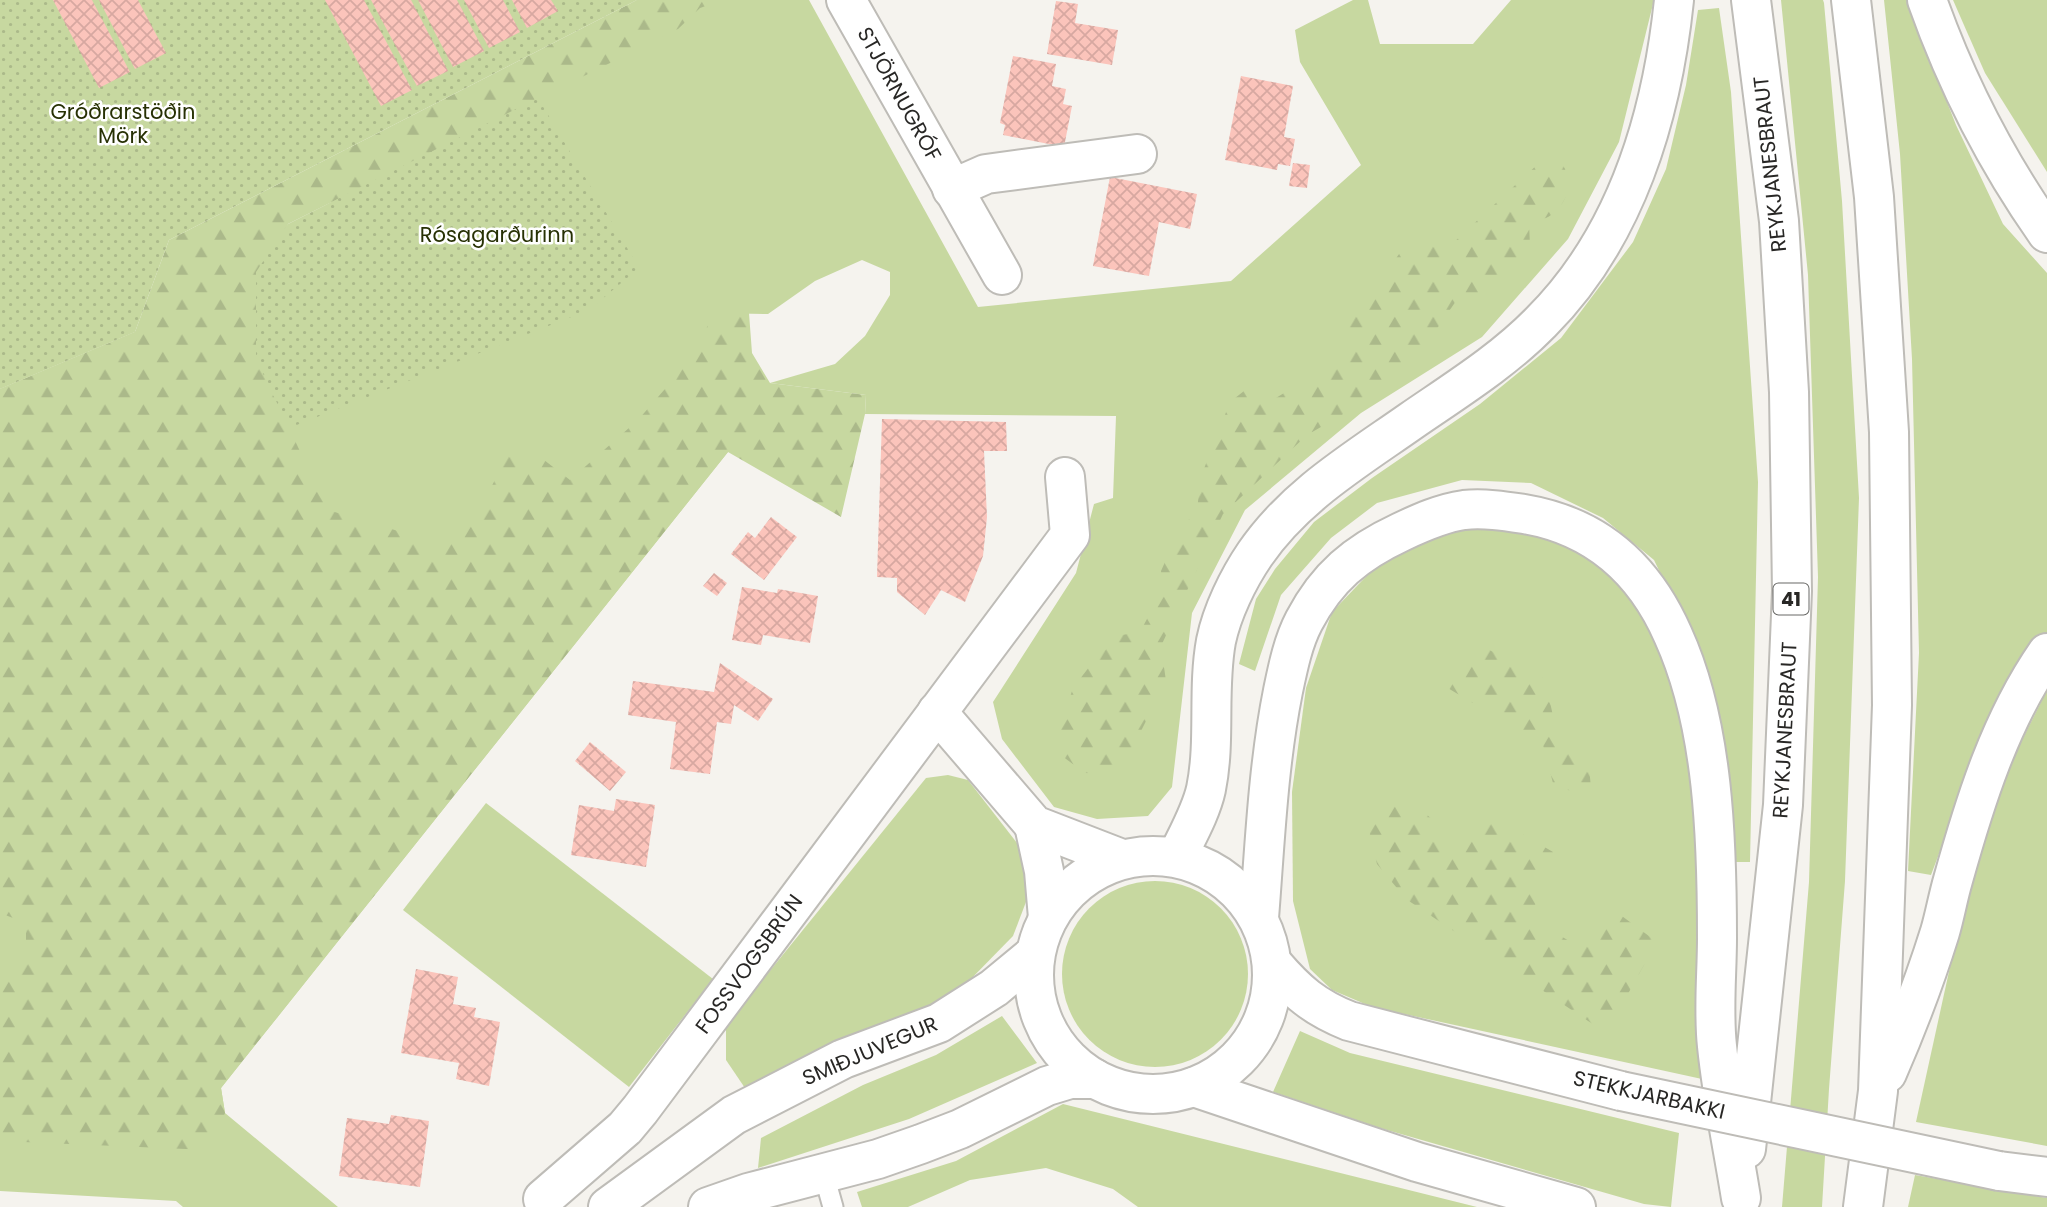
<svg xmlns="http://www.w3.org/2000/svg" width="2047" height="1207" font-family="Poppins,sans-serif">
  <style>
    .grass { fill: #c7d8a0 }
    .forest { fill: url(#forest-firs) }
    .garden { fill: url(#garden-dots) }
    .building { fill: url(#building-cross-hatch) }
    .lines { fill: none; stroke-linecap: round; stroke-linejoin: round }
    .service-casing { stroke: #bebcb7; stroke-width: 23 }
    .minor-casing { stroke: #bebcb7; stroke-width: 42 }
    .tertiary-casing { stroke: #bebcb7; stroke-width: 42 }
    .secondary-casing { stroke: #bebcb7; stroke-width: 42 }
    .trunk-casing { stroke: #bebcb7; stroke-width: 42 }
    .service { stroke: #fff; stroke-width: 19 }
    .minor { stroke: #fff; stroke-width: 38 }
    .tertiary { stroke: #fff; stroke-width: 38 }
    .secondary { stroke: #fff; stroke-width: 38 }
    .trunk { stroke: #fff; stroke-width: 38 }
    .secondary-bridge-casing { stroke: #bebcb7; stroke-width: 42; stroke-linecap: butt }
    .secondary-bridge { stroke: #fff; stroke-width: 38 }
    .labels { text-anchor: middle; stroke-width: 5; stroke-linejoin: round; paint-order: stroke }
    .shield { fill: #fff; stroke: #686866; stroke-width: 2 }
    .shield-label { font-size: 19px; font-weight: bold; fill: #282725 }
    .street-label { font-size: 21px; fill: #282725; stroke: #fff }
    .park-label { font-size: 21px; fill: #273104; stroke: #fff }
  </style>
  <defs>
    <pattern id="forest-firs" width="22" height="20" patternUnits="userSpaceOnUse" patternTransform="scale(1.75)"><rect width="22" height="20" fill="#c7d8a0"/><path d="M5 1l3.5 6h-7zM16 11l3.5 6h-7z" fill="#abb98a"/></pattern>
    <pattern id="garden-dots" width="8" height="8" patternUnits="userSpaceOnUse" patternTransform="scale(1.75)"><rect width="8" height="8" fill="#c7d8a0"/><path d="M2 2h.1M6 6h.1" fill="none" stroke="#abb98a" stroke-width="1.8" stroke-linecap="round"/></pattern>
    <pattern id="building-cross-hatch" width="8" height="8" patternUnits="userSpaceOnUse" patternTransform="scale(1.75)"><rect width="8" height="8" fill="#fbc4bb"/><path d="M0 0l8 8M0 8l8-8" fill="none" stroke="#d7a8a1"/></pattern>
  </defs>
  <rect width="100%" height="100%" fill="#f5f3ee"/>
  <g class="grass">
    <polygon points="637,0 809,0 978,307 1231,281 1361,165 1300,62 1295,30 1353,0 1368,0 1380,44 1473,44 1511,0 1654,0 1619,142 1568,239 1482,337 1361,413 1245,510 1192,613 1172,787 1148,816 1097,819 1054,807 1002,739 993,702 1076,573 1094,504 1113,498 1116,416 865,414 866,395 770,383 835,364 865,336 890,295 890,272 862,260 815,281 768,314 714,313 728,452 221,1088 225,1113 338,1207 183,1207 176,1201 0,1191 0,389 135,332"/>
    <polygon points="1781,0 1823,0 1824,3 1842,201 1859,498 1845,881 1829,1089 1822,1207 1782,1207 1809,882 1818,577 1808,275"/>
    <polygon points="1884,0 1907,0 1956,125 2003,224 2047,273 2047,634 2028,655 1976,756 1931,875 1908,871 1919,653 1912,359 1900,154"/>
    <polygon points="1953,0 2047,0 2047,172 1985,73"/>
    <polygon points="1719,8 1731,92 1758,482 1750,862 1731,862 1723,733 1687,628 1654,560 1603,518 1531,483 1462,480 1377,503 1331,538 1281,595 1255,671 1239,664 1256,599 1275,569 1314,522 1372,478 1480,404 1561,338 1633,242 1666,169 1686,85 1698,10"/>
    <polygon points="1497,524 1578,547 1628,589 1663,650 1682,706 1694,782 1703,939 1702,1079 1372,1007 1332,990 1310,969 1293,901 1292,792 1306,688 1332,612 1378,564 1432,532"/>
    <polygon points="2047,690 2047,1146 1916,1122 1957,935 1995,794"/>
    <polygon points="948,775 968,780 1024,852 1029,894 1013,936 967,983 937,1002 749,1094 726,1060 726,1025 926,778"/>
    <polygon points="486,803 713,979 629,1087 403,910"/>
    <circle cx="1155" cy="974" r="93"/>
    <polygon points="1002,1016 1037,1063 909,1119 758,1168 761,1138 863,1085 936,1055"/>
    <polygon points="1300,1031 1350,1053 1679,1133 1671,1207 1644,1204 1380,1128 1273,1092"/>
    <polygon points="1063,1104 1477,1207 1138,1207 1113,1189 1046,1168 970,1180 908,1207 862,1207 857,1192 956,1161"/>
    <polygon points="1915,1175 2047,1198 2047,1207 1908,1207"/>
  </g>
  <g class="forest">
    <polygon points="637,0 723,0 700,8 678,29 288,224 256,359 328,510 438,543 473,522 509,453 535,453 570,480 638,420 691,359 714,313 749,313 752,353 770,383 866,395 865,414 841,517 728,452 221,1088 225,1113 209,1150 0,1141 0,974 26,962 26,923 0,913 0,389 135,332 169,240"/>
    <path d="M1539,163L1562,164C1574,180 1568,204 1551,215C1546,219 1536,221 1529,224L1530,245L1523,257L1507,262L1486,301H1456L1401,381L1307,435L1223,514L1161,646L1166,681L1125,763L1113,774L1085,773L1062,756L1057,737L1073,688L1096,658L1122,635L1140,632L1162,591L1161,571L1181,526L1197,513L1200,479L1230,402L1244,391L1271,401L1346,355L1344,332L1404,247L1419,241L1451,245Z"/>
    <polygon points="1478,644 1545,679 1558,739 1589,765 1592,801 1553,783 1543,745 1436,681"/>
    <path d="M1389,800C1422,800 1437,825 1457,848L1488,814L1553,852L1531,918L1579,947L1611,908L1657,942L1606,1033L1406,899L1377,864L1365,814L1371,805Z"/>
  </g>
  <g class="garden">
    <polygon points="0,0 637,0 169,240 135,332 0,389"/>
    <polygon points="538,98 639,268 589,310 289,428 256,359 256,272 288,224"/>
  </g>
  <g class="building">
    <polygon points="53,0 92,0 130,72 99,88"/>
    <polygon points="99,0 138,0 166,53 135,69"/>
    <polygon points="325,0 364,0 412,90 381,106"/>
    <polygon points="371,0 411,0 448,71 417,86"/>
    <polygon points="418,0 457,0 484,51 453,67"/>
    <polygon points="464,0 503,0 520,32 489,48"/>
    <polygon points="512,0 551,0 558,11 527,28"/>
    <polygon points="1056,1 1078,4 1075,23 1118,30 1112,65 1047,54"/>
    <polygon points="1013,56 1056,64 1052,86 1066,89 1063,104 1072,106 1064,147 1003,135 1005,125 1000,123"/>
    <polygon points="1241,76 1293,86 1284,137 1295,139 1290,166 1278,164 1277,170 1225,160"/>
    <polygon points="1293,163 1310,165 1307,188 1289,186"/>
    <polygon points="1110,177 1197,194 1190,229 1159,222 1149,276 1093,266"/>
    <polygon points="882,419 1006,422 1007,451 984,451 987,517 983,556 965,602 941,590 925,615 897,592 897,578 877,577"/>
    <polygon points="771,517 797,537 764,580 731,554 748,532 755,538"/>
    <polygon points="714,573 727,583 717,596 703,586"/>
    <polygon points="742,587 777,593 778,589 818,596 810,643 763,635 761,645 732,640"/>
    <polygon points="720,663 773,699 758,721 734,705 731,724 717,722 710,774 670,769 676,722 628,715 633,681 714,692"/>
    <polygon points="590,742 626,772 610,791 575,761"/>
    <polygon points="616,799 655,805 646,867 571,855 579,805 614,811"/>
    <polygon points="416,969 458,977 453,1004 476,1008 474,1017 500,1022 489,1086 456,1079 459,1063 401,1053"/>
    <polygon points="391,1115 429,1121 420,1187 339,1176 347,1118 389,1124"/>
  </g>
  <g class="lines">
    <defs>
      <polyline id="service" points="824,1175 833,1207"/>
      <g id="minor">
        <polyline points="846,0 1002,275"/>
        <polyline points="952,189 986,174 1137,154"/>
        <polyline points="937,712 1034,825 1122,859"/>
        <polyline points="1034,825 1044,871 1048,918"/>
        <polyline points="543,1199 625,1128 640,1110 1070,535 1065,477"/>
      </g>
      <g id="tertiary">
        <polyline points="608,1207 734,1115 843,1059 939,1023 994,988 1035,954"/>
        <polyline points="708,1207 748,1193 878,1159 921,1144 960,1129 1047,1086 1070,1079 1095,1079"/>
      </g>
      <g id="secondary">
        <circle cx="1153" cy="975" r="119"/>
        <path d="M1273,964C1297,992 1314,1007 1349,1021L1621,1091"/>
        <polyline points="1194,1087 1417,1162 1576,1207"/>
        <polyline points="1999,1171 2047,1177"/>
      </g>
      <g id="trunk">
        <polyline points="1851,0 1874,197 1889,432 1892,705 1878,1091 1863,1207"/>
        <path d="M1927,0C1956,82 1997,162 2047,233"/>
        <path d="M1177,857C1187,836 1201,812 1206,789C1216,740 1207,690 1216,641C1222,612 1238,579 1255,554C1295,496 1354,461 1411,421C1456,390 1503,361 1541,322C1626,237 1662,116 1674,0"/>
        <path d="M1259,918C1265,842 1268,766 1283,691C1288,667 1293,642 1304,621C1327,577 1356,553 1401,532C1420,523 1442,513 1464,510C1484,508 1504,511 1524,514C1596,526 1644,569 1673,635C1714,725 1717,841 1717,938C1717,973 1713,1011 1717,1046C1722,1096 1733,1148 1741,1198"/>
        <path d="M1887,1073C1907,1027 1925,980 1940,932C1945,915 1948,897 1953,880C1975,801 2000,721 2047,653"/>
        <polyline points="1746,1149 1783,805 1792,591 1789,392 1779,221 1751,0"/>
      </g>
    </defs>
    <use href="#service" class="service-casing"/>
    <use href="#minor" class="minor-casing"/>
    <use href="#tertiary" class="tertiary-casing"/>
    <use href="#secondary" class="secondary-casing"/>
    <use href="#trunk" class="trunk-casing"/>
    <use href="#service" class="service"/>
    <use href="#minor" class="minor"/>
    <use href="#tertiary" class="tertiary"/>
    <use href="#secondary" class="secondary"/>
    <use href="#trunk" class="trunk"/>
    <defs>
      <polyline id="secondary-bridge" points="1621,1091 1999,1171"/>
    </defs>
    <use href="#secondary-bridge" class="secondary-bridge-casing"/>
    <use href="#secondary-bridge" class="secondary-bridge"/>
  </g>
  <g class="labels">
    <rect class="shield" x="1773.5" y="583.5" width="35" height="31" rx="5"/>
    <g class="shield-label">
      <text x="1791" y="606">41</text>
    </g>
    <g class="street-label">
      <text transform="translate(899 94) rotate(61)" y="7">STJÖRNUGRÓF</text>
      <text transform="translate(1770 164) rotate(-96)" y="7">REYKJANESBRAUT</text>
      <text transform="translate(1785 730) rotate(-87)" y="7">REYKJANESBRAUT</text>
      <text transform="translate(749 964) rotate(-54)" y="7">FOSSVOGSBRÚN</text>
      <text transform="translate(870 1051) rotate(-23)" y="7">SMIÐJUVEGUR</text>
      <text transform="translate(1649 1095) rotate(13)" y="7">STEKKJARBAKKI</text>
    </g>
    <g class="park-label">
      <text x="123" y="119">Gróðrarstöðin<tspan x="123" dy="24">Mörk</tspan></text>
      <text x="497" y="242">Rósagarðurinn</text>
    </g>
  </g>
</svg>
